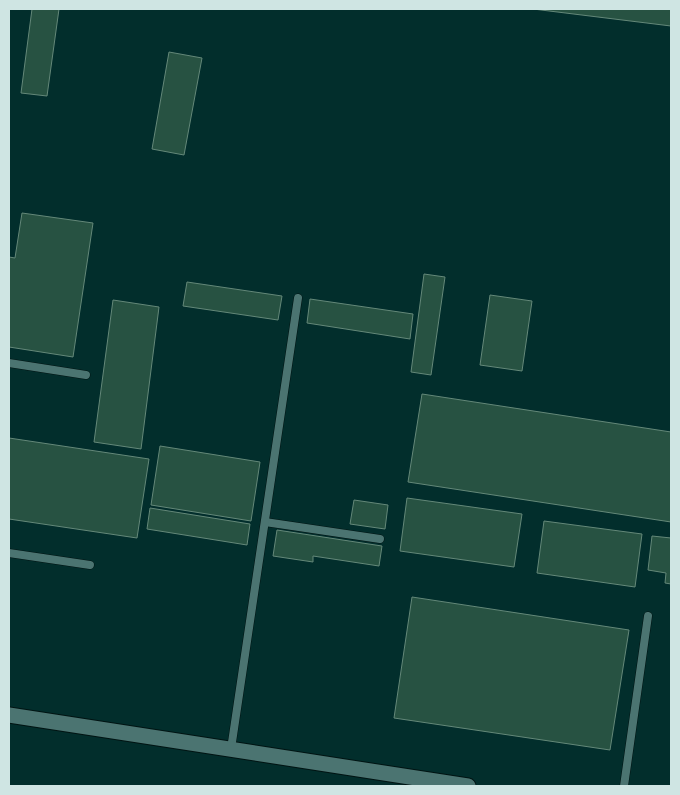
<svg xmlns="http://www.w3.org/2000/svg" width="680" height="795" font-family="'DM Sans',sans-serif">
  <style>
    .building { fill: #275242; stroke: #648879 }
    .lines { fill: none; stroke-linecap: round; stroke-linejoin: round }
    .lane-casing { stroke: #011413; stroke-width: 9 }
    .secondary-casing { stroke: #011413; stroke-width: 17 }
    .lane { stroke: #4b7471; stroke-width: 8 }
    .secondary { stroke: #4b7471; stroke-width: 15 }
  </style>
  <rect width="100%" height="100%" fill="#022e2c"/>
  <g class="building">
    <polygon points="32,9 59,9 47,96 21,93"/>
    <polygon points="533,9 671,9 671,26"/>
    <polygon points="169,52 202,58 184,155 152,149"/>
    <polygon points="22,213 93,223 73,357 9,347 9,257 15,258"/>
    <polygon points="424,274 445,277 431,375 411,372"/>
    <polygon points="187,282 282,296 278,320 183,306"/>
    <polygon points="490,295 532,301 522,371 480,365"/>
    <polygon points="310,299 413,314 410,339 307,323"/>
    <polygon points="113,300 159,307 141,449 94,442"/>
    <polygon points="422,394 671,432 671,522 408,482"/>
    <polygon points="9,438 149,459 137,538 9,519"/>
    <polygon points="160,446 260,462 251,521 151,505"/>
    <polygon points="407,498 522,514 514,567 400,551"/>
    <polygon points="354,500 388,505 385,529 350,524"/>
    <polygon points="150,508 250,524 247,545 147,529"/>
    <polygon points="544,521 642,534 635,587 537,573"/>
    <polygon points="277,530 382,546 379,566 313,556 313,562 273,556"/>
    <polygon points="652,536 671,538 671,584 665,583 666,573 648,570"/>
    <polygon points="412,597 629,630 610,750 394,718"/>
  </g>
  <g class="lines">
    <defs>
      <g id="lane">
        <polyline points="9,363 86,375"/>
        <polyline points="265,522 380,539"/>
        <polyline points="9,553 90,565"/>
        <polyline points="231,749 298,298"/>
        <polyline points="624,786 648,616"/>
      </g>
      <polyline id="secondary" points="9,715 468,786"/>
    </defs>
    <use href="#lane" class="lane-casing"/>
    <use href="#secondary" class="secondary-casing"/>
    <use href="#lane" class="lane"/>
    <use href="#secondary" class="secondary"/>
  </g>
  <rect width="680" height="795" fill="none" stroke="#cfe5e3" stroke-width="20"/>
</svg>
